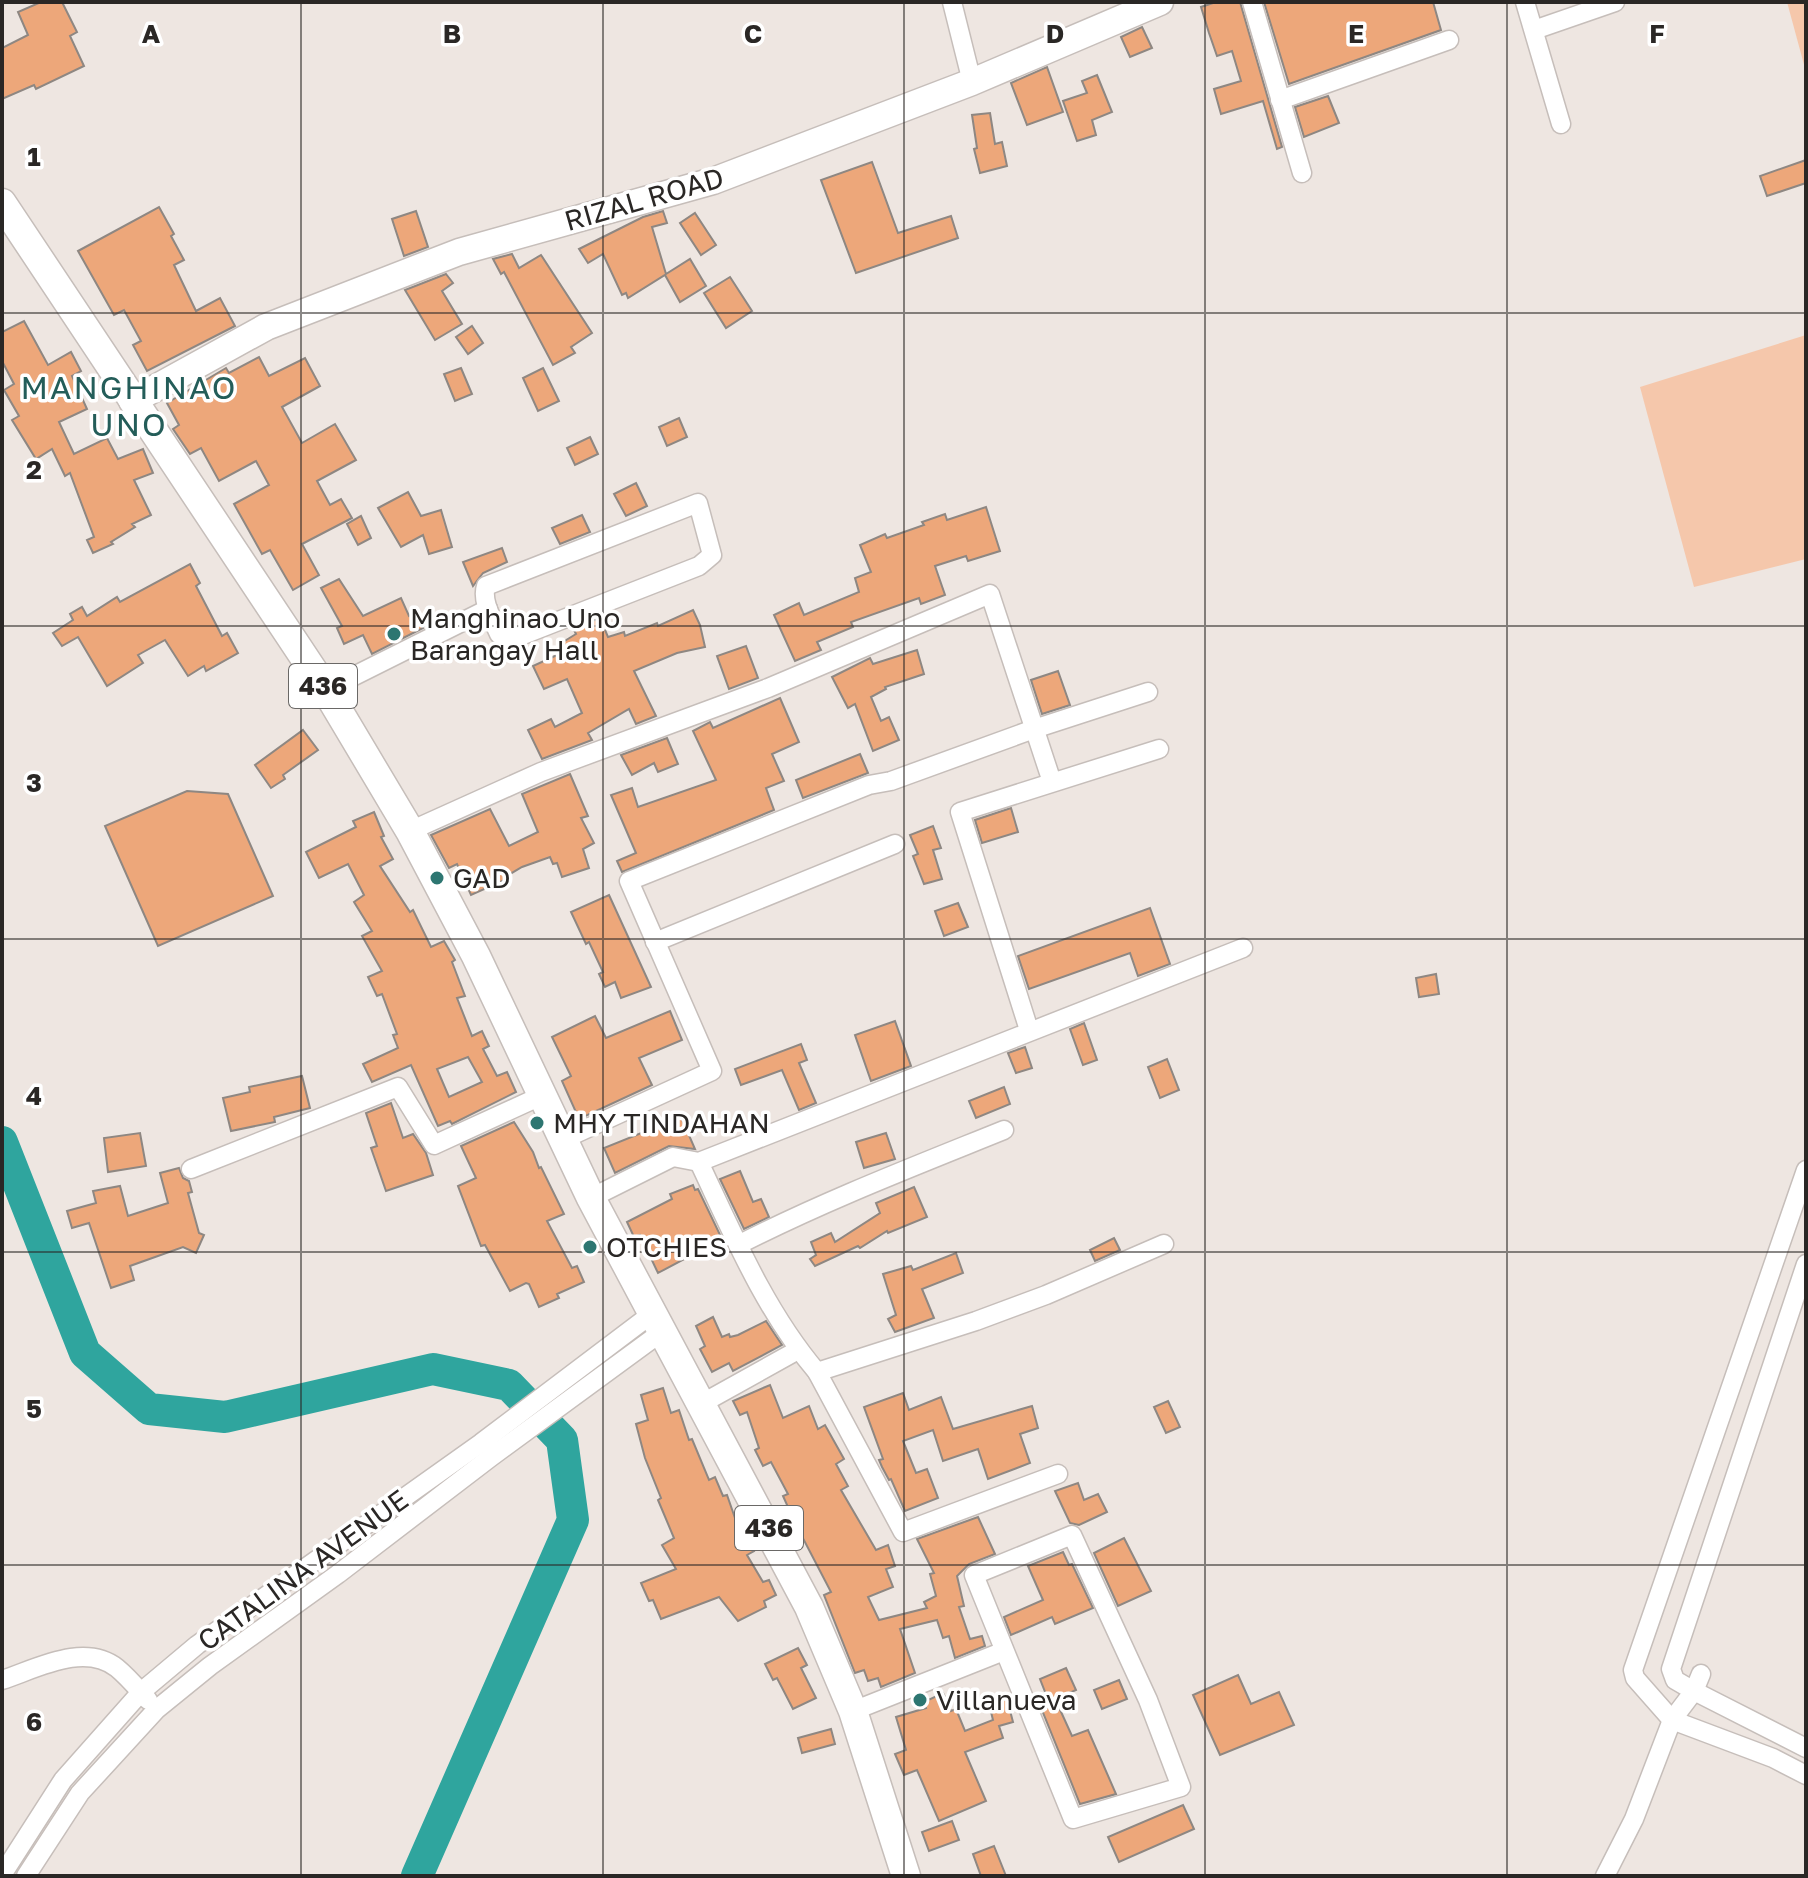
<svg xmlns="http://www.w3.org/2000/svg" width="1808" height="1878" font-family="'Golos Text',sans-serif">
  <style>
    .green { fill: #f5c7ab }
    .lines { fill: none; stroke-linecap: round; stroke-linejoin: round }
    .river { stroke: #2fa59e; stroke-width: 32 }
    .building { fill: #eda77a; stroke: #8e8782; stroke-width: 2; fill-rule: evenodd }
    .street-casing { stroke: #c6beba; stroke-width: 21 }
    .secondary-casing { stroke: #c6beba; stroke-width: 29 }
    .primary-casing { stroke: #c6beba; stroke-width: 31 }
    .street { stroke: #fff; stroke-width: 18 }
    .secondary { stroke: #fff; stroke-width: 26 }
    .primary { stroke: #fff; stroke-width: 28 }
    .grid { fill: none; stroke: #2a2725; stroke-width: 2; stroke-opacity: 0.55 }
    .poi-dot { fill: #2d7671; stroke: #fff; stroke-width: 3 }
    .labels { text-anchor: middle; stroke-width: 7; stroke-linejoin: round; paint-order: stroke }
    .shield { fill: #fff; stroke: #6a6866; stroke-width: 2 }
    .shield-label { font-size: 26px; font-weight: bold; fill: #2a2725 }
    .street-label { font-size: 28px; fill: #2a2725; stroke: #fff }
    .poi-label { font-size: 28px; fill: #2a2725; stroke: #fff; text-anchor: start }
    .quarter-label { font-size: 32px; letter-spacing: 2px; fill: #245d59; stroke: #fff }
    .grid-label { font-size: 26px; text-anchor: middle; font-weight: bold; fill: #2a2725; stroke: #fff; stroke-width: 7; stroke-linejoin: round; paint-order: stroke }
  </style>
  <rect width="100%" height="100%" fill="#eee6e1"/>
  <g class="green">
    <polygon points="1787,2 1806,2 1806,72"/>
    <polygon points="1806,335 1806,559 1694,587 1640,387"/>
  </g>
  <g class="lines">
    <polyline class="river" points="2,1142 85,1353 149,1409 225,1417 433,1369 509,1385 562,1440 573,1520 417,1876"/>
  </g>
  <g class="building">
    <polygon points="41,2 62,2 77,32 70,36 84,66 36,89 34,85 2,99 2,48 28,35 18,12"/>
    <polygon points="1216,2 1240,2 1282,147 1277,149 1263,101 1221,114 1214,89 1241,81 1232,51 1217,56 1209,33 1201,7"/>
    <polygon points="1264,2 1433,2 1441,30 1289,84"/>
    <polygon points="1142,27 1152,48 1130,57 1121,37"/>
    <polygon points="1047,67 1063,112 1027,125 1011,83"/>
    <polygon points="1097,75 1112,112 1092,120 1096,135 1077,141 1063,101 1087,93 1082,81"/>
    <polygon points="1328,96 1339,123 1304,137 1295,107"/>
    <polygon points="990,113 995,144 1002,142 1007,166 980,173 974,149 977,148 972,115"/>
    <polygon points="1806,160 1806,183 1767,196 1760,176"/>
    <polygon points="872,162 898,233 951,216 958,238 856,273 821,180"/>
    <polygon points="159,207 174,234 171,236 184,260 174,265 196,311 220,298 235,326 147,371 133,345 141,341 124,310 114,315 78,251"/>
    <polygon points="416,211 428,247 404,256 392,219"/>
    <polygon points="663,211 667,223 652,227 666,274 690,259 706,286 680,302 665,275 628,298 626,293 622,295 603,254 588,263 579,249 643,217"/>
    <polygon points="695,213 716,245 701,255 680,223"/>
    <polygon points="512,254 519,268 541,255 592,333 571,347 575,353 553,365 504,272 501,274 493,259"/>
    <polygon points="446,274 453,283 442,291 462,324 435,340 405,290"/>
    <polygon points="730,277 752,311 726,328 704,293"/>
    <polygon points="24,321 48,365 71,352 81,371 72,376 87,409 59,422 74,454 107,438 118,459 143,449 153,473 134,480 151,515 132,524 135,527 111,542 113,544 93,553 87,540 94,537 70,473 65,476 52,449 36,459 12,420 19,416 4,390 14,384 2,361 2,332"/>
    <polygon points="472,326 483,343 468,354 456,337"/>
    <polygon points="259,357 269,376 305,358 320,386 282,407 302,443 335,424 356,460 317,481 330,505 341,499 352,518 302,544 319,575 293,590 270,550 262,554 234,504 269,485 256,461 219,481 201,448 190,454 173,429 179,425 167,403 226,368 229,373"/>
    <polygon points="461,368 472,394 455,401 444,374"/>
    <polygon points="543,368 559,401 538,411 523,378"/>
    <polygon points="679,418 687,437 667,446 659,427"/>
    <polygon points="590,437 598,454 575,465 567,448"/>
    <polygon points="636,483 647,506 626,516 614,494"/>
    <polygon points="408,492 421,516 441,510 452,547 429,554 423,535 401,547 378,508"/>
    <polygon points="986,507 1000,551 968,561 966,556 935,566 945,595 921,604 919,598 851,622 853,627 817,642 821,650 795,661 774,615 799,603 804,615 859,592 855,578 871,572 860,545 885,534 887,538 924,525 922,522 945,514 947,520"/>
    <polygon points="582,515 590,532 560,544 552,528"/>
    <polygon points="361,516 371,538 358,545 347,524"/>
    <polygon points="502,548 507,562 483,573 473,586 463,562"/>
    <polygon points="190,564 200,583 196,586 222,636 227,633 238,653 206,671 204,666 188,676 165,640 138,655 143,663 107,686 78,637 62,646 53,633 73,620 70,614 82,607 87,616 117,597 120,602"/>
    <polygon points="339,579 363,616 401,598 409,616 416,613 423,628 372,654 363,635 344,644 337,628 342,626 321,588"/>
    <polygon points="693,610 700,625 705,647 677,653 634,671 656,716 636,724 629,709 588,733 592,740 542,759 528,730 551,719 555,727 582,713 567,679 544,689 533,666 568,650 563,642 576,634 573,628 600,618 608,637 624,632 625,636 657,623 658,626"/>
    <polygon points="746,646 758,678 729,689 717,656"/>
    <polygon points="917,650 924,674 885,687 886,689 871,697 881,721 889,717 899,740 873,751 855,704 848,708 832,677 870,658 873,664"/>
    <polygon points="1058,671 1070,705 1042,714 1031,680"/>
    <polygon points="780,698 799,742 772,754 784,781 766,788 774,810 622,872 617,861 636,853 611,795 632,788 638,807 716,780 693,731 710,722 713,728"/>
    <polygon points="303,730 318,750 283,775 285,779 271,788 255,765"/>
    <polygon points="667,738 678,764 658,772 654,763 632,775 621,755"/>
    <polygon points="860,754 868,773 803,798 796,780"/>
    <polygon points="570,774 588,816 581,818 594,843 583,849 589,868 562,877 557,863 553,864 550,857 522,867 505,877 507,879 471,895 457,864 449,868 431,835 490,809 509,846 538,832 522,794"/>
    <polygon points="187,791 228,794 273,896 158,946 105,826"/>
    <polygon points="1011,808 1018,832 982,843 975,820"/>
    <path d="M374,812L384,836L381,837L393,859L380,866L410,912L413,910L431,947L444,941L455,960L452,962L465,996L457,998L472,1036L482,1031L489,1046L483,1049L497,1076L507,1072L516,1092L452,1124L450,1121L438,1126L411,1065L372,1082L363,1064L398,1048L393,1035L397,1034L382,994L377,996L368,977L382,971L362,936L372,931L354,902L364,895L348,864L319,878L306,852L356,827L353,821ZM468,1057L482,1082L449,1097L437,1069Z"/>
    <polygon points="933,826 941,848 933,850 942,879 924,884 913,856 918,854 910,835"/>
    <polygon points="609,895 651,987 621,998 615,982 605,987 599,974 603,972 589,942 586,944 571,912"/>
    <polygon points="958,903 968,927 944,936 935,911"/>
    <polygon points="1150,908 1170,964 1138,976 1130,953 1029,989 1018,956"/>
    <polygon points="1436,974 1439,994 1419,997 1416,978"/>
    <polygon points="670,1011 682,1040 639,1058 652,1085 579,1119 562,1081 571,1076 552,1037 595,1016 606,1038"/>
    <polygon points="895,1021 911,1066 871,1081 855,1035"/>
    <polygon points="1084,1023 1097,1060 1083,1065 1070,1029"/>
    <polygon points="801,1044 807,1060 799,1063 816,1103 799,1110 782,1070 741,1085 735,1069"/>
    <polygon points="1025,1047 1032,1068 1016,1073 1008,1053"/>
    <polygon points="1167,1059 1179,1090 1160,1098 1148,1067"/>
    <polygon points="302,1076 310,1108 274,1117 275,1122 231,1131 223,1098 250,1092 249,1087"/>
    <polygon points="1004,1087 1010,1104 976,1118 969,1101"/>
    <polygon points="391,1103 403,1138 413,1134 426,1153 433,1175 386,1191 371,1148 377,1146 366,1113"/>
    <polygon points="681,1117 695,1149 669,1146 615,1173 604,1148"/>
    <polygon points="514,1122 533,1152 539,1168 541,1167 564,1214 547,1221 572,1268 577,1266 584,1282 557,1294 559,1298 539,1307 529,1284 526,1283 510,1291 485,1245 481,1246 458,1186 476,1178 461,1146"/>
    <polygon points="140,1133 146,1166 108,1172 104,1138"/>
    <polygon points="886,1133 895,1159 864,1168 856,1142"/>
    <polygon points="179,1168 183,1178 189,1181 192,1192 188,1193 199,1233 204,1235 196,1253 183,1247 130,1266 134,1280 111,1288 89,1223 72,1228 67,1211 96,1203 93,1191 120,1186 128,1216 168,1203 160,1173"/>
    <polygon points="740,1171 753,1202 761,1199 769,1217 744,1229 720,1179"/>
    <polygon points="693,1185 695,1190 698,1189 722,1239 658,1273 640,1235 634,1237 627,1222 672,1199 670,1194"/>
    <polygon points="914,1187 927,1217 888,1233 887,1231 860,1248 858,1246 815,1266 810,1259 816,1255 811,1242 831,1233 835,1242 880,1213 876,1203"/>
    <polygon points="1114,1238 1120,1250 1095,1261 1090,1250"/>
    <polygon points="956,1253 963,1273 922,1289 934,1318 895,1332 888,1319 896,1315 883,1274 911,1266 913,1270"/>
    <polygon points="713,1317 722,1337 729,1334 730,1337 738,1335 766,1321 782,1345 733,1371 729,1363 712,1372 700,1349 705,1346 696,1326"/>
    <polygon points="770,1385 783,1418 809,1406 818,1429 825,1425 844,1459 836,1464 848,1486 841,1490 876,1550 888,1545 895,1566 886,1569 893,1587 868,1597 879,1620 927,1608 924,1602 936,1596 930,1574 934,1573 917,1539 978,1517 995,1554 969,1564 957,1576 964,1606 959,1607 970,1639 982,1636 985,1646 955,1658 949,1636 943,1638 937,1620 900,1629 915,1673 881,1687 878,1678 868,1681 864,1670 855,1673 824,1595 831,1592 795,1523 786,1528 778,1512 788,1507 783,1496 788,1494 771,1462 763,1466 755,1450 759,1448 747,1412 740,1415 733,1401"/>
    <polygon points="663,1388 671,1413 679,1410 689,1440 692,1439 709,1480 715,1477 723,1496 727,1495 735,1518 740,1516 747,1531 744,1532 754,1551 747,1555 763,1582 769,1580 776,1595 764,1601 766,1607 738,1621 719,1597 661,1619 653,1600 649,1601 641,1583 676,1569 662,1545 674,1538 658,1500 661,1498 645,1458 636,1424 648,1420 641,1395"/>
    <polygon points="903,1393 909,1410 941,1397 953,1429 1032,1406 1038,1428 1020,1434 1030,1463 988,1479 978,1449 943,1461 933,1430 903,1441 916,1473 927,1469 938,1498 905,1511 891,1479 889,1480 882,1467 879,1460 883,1459 864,1407"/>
    <polygon points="1168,1401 1180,1427 1166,1433 1154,1407"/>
    <polygon points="1078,1483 1084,1500 1098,1494 1107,1512 1079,1525 1070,1523 1055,1491"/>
    <polygon points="1124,1538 1151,1591 1118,1606 1094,1553"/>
    <polygon points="1063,1552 1069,1565 1072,1564 1093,1608 1055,1624 1052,1617 1011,1635 1004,1617 1043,1600 1028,1566"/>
    <polygon points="798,1648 807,1665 801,1668 816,1698 793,1709 777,1678 773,1680 765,1664"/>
    <polygon points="1066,1668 1076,1690 1049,1702 1040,1679"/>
    <polygon points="1238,1675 1251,1704 1279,1692 1294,1725 1220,1755 1193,1695"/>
    <polygon points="1119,1680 1127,1699 1102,1709 1094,1690"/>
    <polygon points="943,1693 951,1711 956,1709 965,1731 993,1720 989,1704 1007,1699 1013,1722 999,1726 1003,1738 965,1752 986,1801 939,1821 917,1770 904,1775 895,1754 906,1750 896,1717 926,1708 924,1702"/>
    <polygon points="1057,1703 1072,1736 1088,1730 1116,1794 1080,1804 1042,1710"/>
    <polygon points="831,1729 835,1744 802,1753 798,1738"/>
    <polygon points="1183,1805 1194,1829 1119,1862 1108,1837"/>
    <polygon points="952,1821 959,1840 929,1851 922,1832"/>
    <polygon points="994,1846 1006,1876 981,1876 973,1854"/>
  </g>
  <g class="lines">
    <defs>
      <g id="street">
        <polyline points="952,2 972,82"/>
        <polyline points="1252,2 1302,173"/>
        <polyline points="1525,2 1561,124"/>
        <polyline points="1534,30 1615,2"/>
        <polyline points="1280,100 1449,40"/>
        <path d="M698,503L712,555L699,566L515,638L499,634C493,620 481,601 486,586Z"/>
        <polyline points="326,690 488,609"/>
        <polyline points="410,831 541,772 768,688 990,594 1052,782"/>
        <polyline points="655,942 895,844"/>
        <polyline points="1029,1030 960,812 1159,749"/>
        <polyline points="564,1139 712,1071 629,881 869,785 891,781 1034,729 1148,692"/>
        <path d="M699,1162C733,1234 765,1311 817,1372L903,1532L1058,1474"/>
        <polyline points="191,1169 398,1087 434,1145 543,1095"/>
        <polyline points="1806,1170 1633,1670 1635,1678 1672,1720 1773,1758 1806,1775"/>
        <polyline points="591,1198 673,1157 699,1162 1243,948"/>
        <path d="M738,1245C824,1201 915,1166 1004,1130"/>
        <polyline points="1806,1264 1671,1669 1675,1680 1694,1691 1806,1748"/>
        <polyline points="817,1372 976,1321 1046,1295 1164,1244"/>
        <polyline points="701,1404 798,1350"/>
        <polygon points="1072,1535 1148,1700 1181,1787 1073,1819 974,1575"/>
        <path d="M2,1680C36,1669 84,1642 117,1668C128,1677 138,1689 148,1700"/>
        <polyline points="853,1711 1004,1651"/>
        <polyline points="2,1875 63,1780 141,1692 197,1645 481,1443 653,1313"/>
        <polyline points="26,1876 80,1793 157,1709 210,1666 338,1574 491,1457 663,1331"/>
        <polyline points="1605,1876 1634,1819 1672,1720 1694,1691 1701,1674"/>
      </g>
      <polyline id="secondary" points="132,401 266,327 459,252 713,181 972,82 1160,2"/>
      <polyline id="primary" points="2,203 326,690 410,831 476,956 591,1198 809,1607 853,1711 906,1876"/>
    </defs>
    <use href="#street" class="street-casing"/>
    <use href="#secondary" class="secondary-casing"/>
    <use href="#primary" class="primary-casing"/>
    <use href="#street" class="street"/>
    <use href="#secondary" class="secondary"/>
    <use href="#primary" class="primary"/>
  </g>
  <path class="grid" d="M301,2V1876M603,2V1876M904,2V1876M1205,2V1876M1507,2V1876M2,313H1806M2,626H1806M2,939H1806M2,1252H1806M2,1565H1806"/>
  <g class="poi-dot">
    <circle cx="394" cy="634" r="8"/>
    <circle cx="437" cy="878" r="8"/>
    <circle cx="537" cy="1123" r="8"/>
    <circle cx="590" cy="1247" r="8"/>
    <circle cx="920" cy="1700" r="8"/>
  </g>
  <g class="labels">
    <g class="shield">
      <rect x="289" y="664" width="68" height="44" rx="6"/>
      <rect x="735" y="1506" width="68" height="44" rx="6"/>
    </g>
    <g class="shield-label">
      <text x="323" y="695">436</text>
      <text x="769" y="1537">436</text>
    </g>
    <g class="street-label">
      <text transform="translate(644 199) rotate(-16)" y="10">RIZAL ROAD</text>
      <text transform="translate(303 1570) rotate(-36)" y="10">CATALINA AVENUE</text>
    </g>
    <g class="poi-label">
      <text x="410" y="628">Manghinao Uno<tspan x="410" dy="32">Barangay Hall</tspan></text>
      <text x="453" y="888">GAD</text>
      <text x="553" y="1133">MHY TINDAHAN</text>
      <text x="606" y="1257">OTCHIES</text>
      <text x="936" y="1710">Villanueva</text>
    </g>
    <g class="quarter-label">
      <text x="129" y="399">MANGHINAO<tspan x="129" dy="37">UNO</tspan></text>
    </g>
  </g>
  <g class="grid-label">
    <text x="151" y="43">A</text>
    <text x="452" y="43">B</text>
    <text x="753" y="43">C</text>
    <text x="1055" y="43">D</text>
    <text x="1356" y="43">E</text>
    <text x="1657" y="43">F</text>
    <text x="34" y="166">1</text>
    <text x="34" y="479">2</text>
    <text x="34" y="792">3</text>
    <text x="34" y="1105">4</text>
    <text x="34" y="1418">5</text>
    <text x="34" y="1731">6</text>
  </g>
  <rect width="1808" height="1878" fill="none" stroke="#2a2725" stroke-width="8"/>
</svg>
